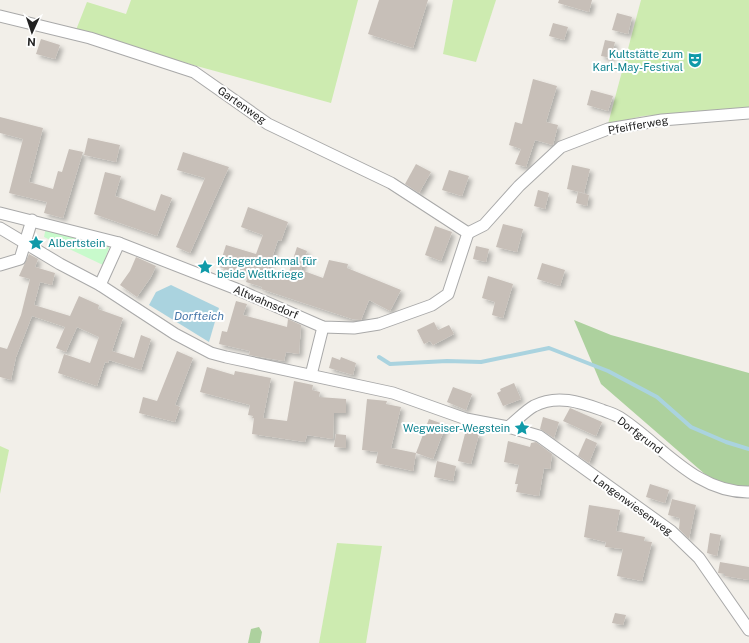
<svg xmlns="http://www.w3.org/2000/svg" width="749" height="643" font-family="'Public Sans',sans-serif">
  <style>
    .grass { fill: #cdebb0 }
    .forest { fill: #add19e }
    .park { fill: #c8facc }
    .water { fill: #aad3df }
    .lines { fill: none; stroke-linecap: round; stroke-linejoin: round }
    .stream { stroke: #aad3df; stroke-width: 4 }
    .building { fill: #c7bfb8; filter: url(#shadow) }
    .minor-casing { stroke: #a9a9a9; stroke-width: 13 }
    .minor { stroke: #fff; stroke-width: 11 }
    .labels { text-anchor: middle; stroke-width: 4; stroke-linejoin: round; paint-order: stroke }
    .culture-label { font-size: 11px; fill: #0d838f; stroke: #fff; text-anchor: end }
    .street-label { font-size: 11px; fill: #222; stroke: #fff }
    .water-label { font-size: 12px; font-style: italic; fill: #4a7aab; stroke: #fff }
  </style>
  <defs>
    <filter id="shadow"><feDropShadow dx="3.5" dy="3.5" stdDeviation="2" flood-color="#0004"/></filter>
  </defs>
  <rect width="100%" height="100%" fill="#f2efe9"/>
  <g class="grass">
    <polygon points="131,0 358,0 331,103 193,65 76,30 87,2 126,14"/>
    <polygon points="453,0 496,0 476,62 443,54"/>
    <polygon points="641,0 749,0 749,108 643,116 608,124"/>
    <polygon points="0,446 9,450 0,494"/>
    <polygon points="337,543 382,546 366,643 319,643"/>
  </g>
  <g class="forest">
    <polygon points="574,320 611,335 749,373 749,490 714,482 601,384"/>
    <polygon points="259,627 262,632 260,643 248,643 251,629"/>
  </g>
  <polygon class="park" points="46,227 110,245 103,265 44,237"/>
  <polygon class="water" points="171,285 219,308 209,342 149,305 156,292"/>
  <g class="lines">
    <polyline class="stream" points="379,357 390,364 447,361 481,362 549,348 608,371 657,397 691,427 726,442 749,449"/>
  </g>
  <g class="building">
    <polygon points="379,0 428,0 413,48 368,34"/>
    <polygon points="559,0 592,0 589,12 558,3"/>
    <polygon points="617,13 632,17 628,34 612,30"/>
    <polygon points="553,23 568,27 564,40 549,36"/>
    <polygon points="41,39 60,45 55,59 36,54"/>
    <polygon points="605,40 615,42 611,58 601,56"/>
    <polygon points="533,79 557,86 546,122 558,125 553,145 535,140 526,167 515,164 521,149 509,145 515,122 522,124"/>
    <polygon points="591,90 613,96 608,111 587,105"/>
    <polygon points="0,117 43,128 29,182 53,189 58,171 62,172 69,149 83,152 63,218 44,213 47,202 9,193 23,139 0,133"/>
    <polygon points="88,138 120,145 116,162 84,155"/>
    <polygon points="183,152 229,167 190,253 176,247 205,178 177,170"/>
    <polygon points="416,164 431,172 419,193 405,184"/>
    <polygon points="572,165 590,169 584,193 567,189"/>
    <polygon points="449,170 469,176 462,196 442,190"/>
    <polygon points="105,172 121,176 115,196 155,211 161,194 172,198 157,236 94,214"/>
    <polygon points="538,190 549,193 545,209 534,206"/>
    <polygon points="578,192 589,195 587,206 576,203"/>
    <polygon points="248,207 288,222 281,241 278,240 267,272 287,278 297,247 307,251 301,270 323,278 329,260 348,264 347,268 401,290 390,311 369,300 361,320 352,319 261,289 262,287 246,282 248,276 219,267 226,245 256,254 263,235 241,227"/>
    <polygon points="503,224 523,229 517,252 496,247"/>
    <polygon points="435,226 452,232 441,261 425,255"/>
    <polygon points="476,246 489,249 486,262 473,259"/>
    <polygon points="29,254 38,259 35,267 55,273 52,285 40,282 34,305 70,316 79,296 99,305 98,309 123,318 112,351 134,358 141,335 151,339 141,370 109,360 108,363 105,362 97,386 58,373 64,354 90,363 99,337 77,327 66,352 56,348 65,327 32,316 16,357 11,380 0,377 0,347 7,349 21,315 30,279 19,276"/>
    <polygon points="136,257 156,266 151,277 137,297 120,285 130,271"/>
    <polygon points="542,263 565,270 560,286 537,279"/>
    <polygon points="488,276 513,284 503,318 492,315 495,302 482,298"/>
    <polygon points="236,301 247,304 243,315 287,327 288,319 301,325 299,354 286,352 284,361 249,355 250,351 219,344 222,331 227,332"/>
    <polygon points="434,322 438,330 449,325 454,334 433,345 430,341 424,344 417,330"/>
    <polygon points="177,351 193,358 175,405 180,407 175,422 139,413 143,397 157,401"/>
    <polygon points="332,357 340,360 341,357 356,363 353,375 329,368"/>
    <polygon points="207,367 234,375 235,371 271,378 263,418 287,421 294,381 313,385 312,390 320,392 319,397 346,399 346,413 334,413 333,439 307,435 305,442 252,434 254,418 252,418 253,416 248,415 250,405 200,392"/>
    <polygon points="514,383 521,399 503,406 497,393 501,391 500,389"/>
    <polygon points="453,387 472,394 466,410 447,402"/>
    <polygon points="367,399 387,401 386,404 401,407 391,448 416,453 413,471 376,463 378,452 362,450"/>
    <polygon points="570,408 602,422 596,436 563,421"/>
    <polygon points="543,417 559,422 554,438 540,429"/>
    <polygon points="429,419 446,425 433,459 416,453"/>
    <polygon points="466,430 479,434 471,464 458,461"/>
    <polygon points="336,434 346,435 346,448 334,447"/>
    <polygon points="586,438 597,443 589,463 578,456"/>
    <polygon points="508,441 530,447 531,443 536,442 552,454 550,469 544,468 539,496 516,492 518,484 515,484 519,465 504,462"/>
    <polygon points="437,461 456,466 453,481 434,477"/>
    <polygon points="650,484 669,490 665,503 646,497"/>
    <polygon points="672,499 696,505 689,539 679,529 680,518 668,515"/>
    <polygon points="589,505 620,510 616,531 645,537 644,541 652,542 642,581 617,576 623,549 605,547 606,542 584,537"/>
    <polygon points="710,533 721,535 717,556 707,553"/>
    <polygon points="720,562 749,567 749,580 725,576 725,574 718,573"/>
    <polygon points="615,613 626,615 623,625 612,623"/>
  </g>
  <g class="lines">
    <defs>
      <g id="minor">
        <polyline points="0,16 90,38 194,72 268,124 391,183 468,233"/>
        <polyline points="0,213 119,243 234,288 323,327 354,328 379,324 432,305 448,294 468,233"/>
        <polyline points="0,228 60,264 100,285 175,334 211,353 226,357 393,393 466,419 508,427 539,436 671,531 699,558 749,630"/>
        <polyline points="468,233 484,225 519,186 561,147 608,129 662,120 749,113"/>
        <polyline points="0,265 20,259 32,220"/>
        <polyline points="100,285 119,243"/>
        <polyline points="311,375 323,327"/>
        <path d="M508,427C516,421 525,411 534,406C557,394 580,402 602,410C607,412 614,414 619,417C660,443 695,493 749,492"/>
      </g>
    </defs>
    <use href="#minor" class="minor-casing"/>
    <use href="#minor" class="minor"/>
  </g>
  <defs>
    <symbol id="theatre-bare" viewBox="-9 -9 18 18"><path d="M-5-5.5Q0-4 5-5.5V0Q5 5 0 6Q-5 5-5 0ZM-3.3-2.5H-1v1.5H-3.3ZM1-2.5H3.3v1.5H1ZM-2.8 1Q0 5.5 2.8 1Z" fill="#0f9aa8" stroke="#fff" stroke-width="2.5" paint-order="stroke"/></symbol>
    <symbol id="sight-bare" viewBox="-9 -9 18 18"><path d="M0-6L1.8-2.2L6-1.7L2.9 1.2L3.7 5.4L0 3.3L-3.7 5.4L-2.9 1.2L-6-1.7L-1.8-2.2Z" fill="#0f9aa8" stroke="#fff" stroke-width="2.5" paint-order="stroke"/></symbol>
  </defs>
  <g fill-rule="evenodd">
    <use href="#theatre-bare" x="684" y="49" width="22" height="22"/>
    <use href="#sight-bare" x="25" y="232" width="22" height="22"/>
    <use href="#sight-bare" x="194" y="256" width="22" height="22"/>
    <use href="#sight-bare" x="511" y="417" width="22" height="22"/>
  </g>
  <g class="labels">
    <g class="culture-label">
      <text x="683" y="58">Kultstätte zum<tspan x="683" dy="13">Karl-May-Festival</tspan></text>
      <text x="48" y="247" text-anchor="start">Albertstein</text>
      <text x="217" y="265" text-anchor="start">Kriegerdenkmal für<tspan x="217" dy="13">beide Weltkriege</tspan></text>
      <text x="510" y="432">Wegweiser-Wegstein</text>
    </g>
    <g class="street-label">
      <text transform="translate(242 105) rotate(35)" y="4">Gartenweg</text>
      <text transform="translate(638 125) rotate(-10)" y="4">Pfeifferweg</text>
      <text transform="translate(266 302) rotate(23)" y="4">Altwahnsdorf</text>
      <text transform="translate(640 435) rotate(37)" y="4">Dorfgrund</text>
      <text transform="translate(633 505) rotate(36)" y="4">Langenwiesenweg</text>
    </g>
    <g class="water-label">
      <text x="199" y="320">Dorfteich</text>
    </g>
  </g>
  <g transform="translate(32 32) rotate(183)" stroke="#ffffff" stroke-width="3" paint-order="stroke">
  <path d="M0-3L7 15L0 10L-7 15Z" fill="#222222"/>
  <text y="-6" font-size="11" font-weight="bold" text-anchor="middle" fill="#222222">N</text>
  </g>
</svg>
